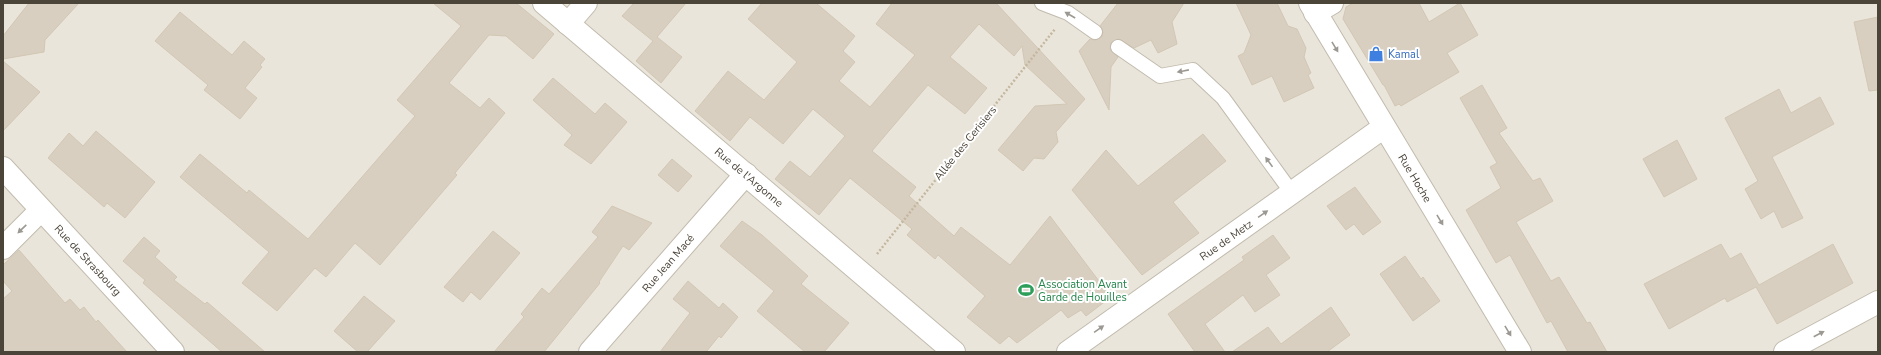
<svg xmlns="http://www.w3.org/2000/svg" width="1881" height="355" font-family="'Nunito Sans',sans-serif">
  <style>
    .residential { fill: #eae5da }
    .building { fill: #d8cfc1; stroke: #d3c7b4 }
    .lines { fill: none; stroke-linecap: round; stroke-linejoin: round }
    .lane-casing { stroke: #c2bbae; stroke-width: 16 }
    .street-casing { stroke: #c2bbae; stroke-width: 24 }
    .path { stroke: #c4b79f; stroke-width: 2.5; stroke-dasharray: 2 2; stroke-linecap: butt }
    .lane { stroke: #fff; stroke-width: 14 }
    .street { stroke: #fff; stroke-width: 22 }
    .oneway { fill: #9c9892 }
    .labels { text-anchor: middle; stroke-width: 4; stroke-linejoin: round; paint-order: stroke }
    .shop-label { font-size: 11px; fill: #366cbe; stroke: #fff; text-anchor: start }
    .street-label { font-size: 11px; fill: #4b4439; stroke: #fff }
    .leisure-label { font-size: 11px; fill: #27864d; stroke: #fff; text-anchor: start }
  </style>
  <rect width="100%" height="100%" fill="#f6f3ec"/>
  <rect class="residential" x="3" y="3" width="1875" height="349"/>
  <g class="building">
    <polygon points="29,3 79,3 45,40 44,52 3,59 3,36"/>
    <polygon points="433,3 516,3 554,34 533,59 506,36 489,35 449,83 480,108 489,98 505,113 455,173 457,175 380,265 355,243 326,277 315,268 277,311 242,283 269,252 180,177 200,154 247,193 249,190 308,239 415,116 397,100 461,26"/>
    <polygon points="634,3 686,3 657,37 682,57 661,83 636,61 653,41 622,16"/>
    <polygon points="762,3 816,3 855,36 843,51 855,62 839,81 870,107 915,55 876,24 892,3 996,3 1085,99 1056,132 1058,142 1044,159 1034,158 1023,171 998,150 1035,106 1067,104 1025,65 1022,46 1014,56 979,24 950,57 987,88 965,114 928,85 872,151 916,187 909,196 954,236 961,227 1010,265 1050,216 1111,297 1086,316 1081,310 1068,318 1061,310 1017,343 1009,336 1000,344 967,317 985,296 938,255 935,259 907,235 912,229 850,178 819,215 775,179 790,161 810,177 845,136 813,109 783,144 750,117 730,141 695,111 728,71 764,100 797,62 748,19"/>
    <polygon points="1118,3 1184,3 1172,22 1177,44 1158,53 1151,40 1134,48 1119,39 1111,42 1110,50 1118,57 1111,67 1109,110 1079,51 1090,39 1095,40 1102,37 1103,32 1100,26"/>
    <polygon points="1236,3 1277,3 1288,26 1297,29 1306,48 1304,57 1311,73 1308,75 1314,88 1284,102 1272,76 1252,85 1238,56 1244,53 1251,35"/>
    <polygon points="1353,3 1419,3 1429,22 1460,3 1478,35 1447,53 1459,72 1401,106 1399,104 1395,106 1384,85 1383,85 1343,19 1346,7"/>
    <polygon points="180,12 232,55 244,41 265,59 260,65 262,67 245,88 257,98 240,119 204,90 208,85 155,41"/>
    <polygon points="1878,17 1878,90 1869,91 1854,22"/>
    <polygon points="3,61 40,92 3,131"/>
    <polygon points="553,78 595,114 605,103 627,122 591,164 564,145 572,135 533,100"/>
    <polygon points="1482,85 1507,128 1499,133 1533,181 1540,178 1553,201 1516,222 1551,281 1559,277 1587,323 1590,322 1607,352 1568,352 1551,321 1547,323 1510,255 1496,263 1466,210 1501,188 1490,167 1497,163 1460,98"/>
    <polygon points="1779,89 1791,113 1820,97 1834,124 1772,157 1803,218 1782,228 1774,211 1761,219 1745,189 1758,181 1725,118"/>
    <polygon points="96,131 155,182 125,218 107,203 104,207 48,158 69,133 83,146"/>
    <polygon points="1203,134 1226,161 1173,202 1199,233 1142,275 1072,190 1106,150 1138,186"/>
    <polygon points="1677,140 1697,179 1664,197 1643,159"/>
    <polygon points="672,159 692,176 678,192 658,175"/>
    <polygon points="1355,187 1381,222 1363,235 1354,224 1346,230 1327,206"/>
    <polygon points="612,206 652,223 629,250 623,246 599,282 600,283 544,352 494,352 524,317 521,314 542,288 549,294 598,237 592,232"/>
    <polygon points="742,221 762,235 808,276 801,284 849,323 824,352 805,352 757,311 774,291 720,246"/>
    <polygon points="493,231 520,253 480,300 471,292 463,302 444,287"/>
    <polygon points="1273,235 1290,258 1266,275 1280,295 1255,312 1243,295 1205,324 1225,352 1195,352 1168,314 1244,260 1242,257"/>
    <polygon points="144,237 160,251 155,257 177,277 174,280 205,304 207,302 265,352 222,352 143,283 145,280 123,261"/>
    <polygon points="1721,244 1730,259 1741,253 1759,285 1833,244 1853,283 1777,324 1756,287 1727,302 1725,298 1669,329 1644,284"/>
    <polygon points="19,250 65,303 70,299 80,310 84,307 96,322 98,320 127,352 3,352 3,299 12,291 3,281 3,265"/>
    <polygon points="1405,256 1421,279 1423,277 1440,301 1413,321 1380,274"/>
    <polygon points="688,281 719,308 723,303 738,317 721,338 719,336 706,352 660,352 690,313 673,299"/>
    <polygon points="364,296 395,321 367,352 358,352 334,331"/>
    <polygon points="1331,307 1350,335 1327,352 1232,352 1268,327 1281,344"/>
  </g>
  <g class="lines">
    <defs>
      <g id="lane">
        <polyline points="1042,3 1068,13 1095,32"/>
        <polyline points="1118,47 1160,76 1193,70 1223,98 1292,193"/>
      </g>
      <g id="street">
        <polyline points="544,3 954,352"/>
        <polyline points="1310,3 1520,352"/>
        <polyline points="1315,13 1332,3"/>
        <polyline points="568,24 586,3"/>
        <polyline points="3,168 173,352"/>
        <polyline points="3,248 41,210"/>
        <polyline points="590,352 746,174"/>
        <polyline points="1068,352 1384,127"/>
        <polyline points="1785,352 1878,302"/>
      </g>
    </defs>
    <use href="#lane" class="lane-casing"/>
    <use href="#street" class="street-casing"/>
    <polyline class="path" points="877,254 1055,29"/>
    <use href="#lane" class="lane"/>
    <use href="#street" class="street"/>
  </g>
  <defs><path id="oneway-solid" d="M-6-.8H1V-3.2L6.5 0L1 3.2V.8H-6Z"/></defs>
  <g class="oneway">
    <use href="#oneway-solid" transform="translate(1070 15) rotate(-150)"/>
    <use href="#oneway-solid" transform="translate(1335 47) rotate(59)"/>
    <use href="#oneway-solid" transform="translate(1183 71) rotate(169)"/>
    <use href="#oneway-solid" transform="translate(1269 162) rotate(-126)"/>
    <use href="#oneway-solid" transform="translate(1263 214) rotate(-35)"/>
    <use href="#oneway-solid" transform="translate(1440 220) rotate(59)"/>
    <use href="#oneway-solid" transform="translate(22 229) rotate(136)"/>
    <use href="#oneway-solid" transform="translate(1099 329) rotate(-35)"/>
    <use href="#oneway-solid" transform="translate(1508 331) rotate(59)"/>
    <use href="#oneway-solid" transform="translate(1819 334) rotate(-28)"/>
  </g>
  <defs>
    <symbol id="shop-bare" viewBox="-9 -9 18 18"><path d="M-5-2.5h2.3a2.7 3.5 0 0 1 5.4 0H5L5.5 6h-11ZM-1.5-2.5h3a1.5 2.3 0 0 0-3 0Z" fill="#3f7fe0" stroke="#fff" stroke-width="2.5" paint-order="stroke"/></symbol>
    <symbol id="stadium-bare" viewBox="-9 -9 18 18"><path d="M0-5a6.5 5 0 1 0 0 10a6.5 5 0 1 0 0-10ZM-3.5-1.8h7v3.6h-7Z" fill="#2e9e5b" stroke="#fff" stroke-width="2.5" paint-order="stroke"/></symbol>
  </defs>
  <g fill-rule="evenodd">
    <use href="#shop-bare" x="1365" y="43" width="22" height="22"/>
    <use href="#stadium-bare" x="1015" y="279" width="22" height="22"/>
  </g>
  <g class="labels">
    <g class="shop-label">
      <text x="1388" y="58">Kamal</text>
    </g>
    <g class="street-label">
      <text transform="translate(965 143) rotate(-51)" y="4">Allée des Cerisiers</text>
      <text transform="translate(749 177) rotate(40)" y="4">Rue de l'Argonne</text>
      <text transform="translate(1415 178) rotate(59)" y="4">Rue Hoche</text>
      <text transform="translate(1226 240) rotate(-35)" y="4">Rue de Metz</text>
      <text transform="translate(88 260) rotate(47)" y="4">Rue de Strasbourg</text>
      <text transform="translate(668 263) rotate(-49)" y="4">Rue Jean Macé</text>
    </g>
    <g class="leisure-label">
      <text x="1038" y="288">Association Avant<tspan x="1038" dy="13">Garde de Houilles</tspan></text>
    </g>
  </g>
  <rect width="1881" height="355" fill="none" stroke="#4b4439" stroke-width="8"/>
</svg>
